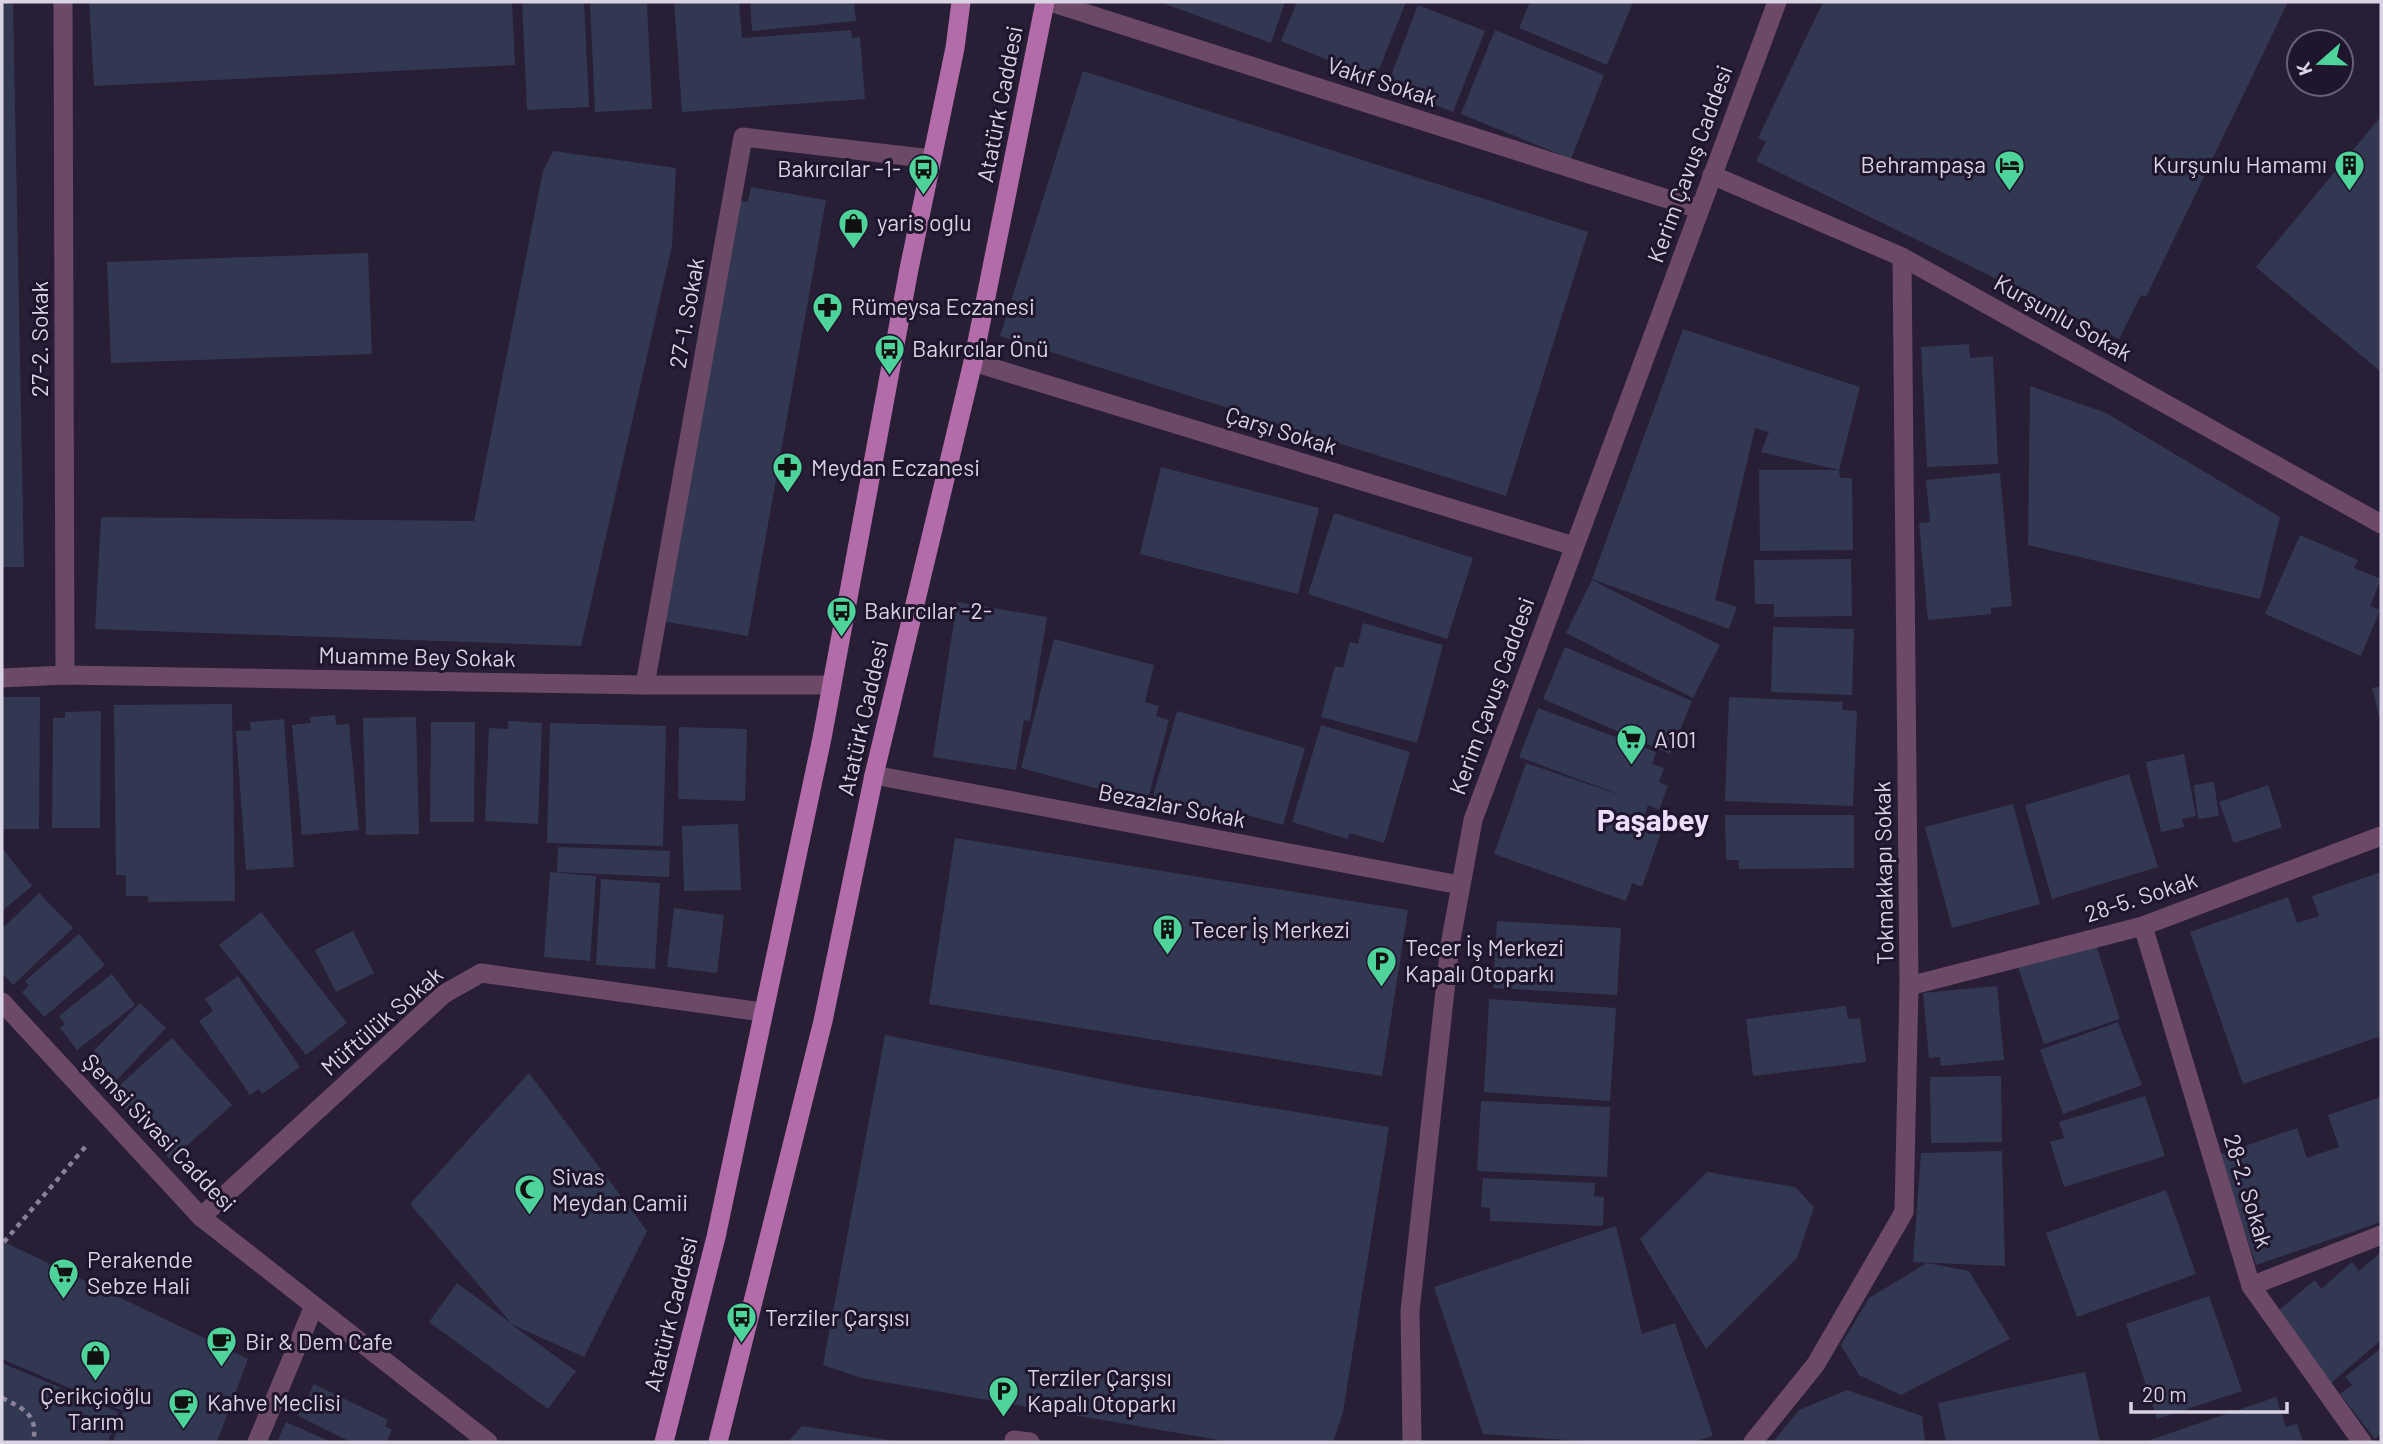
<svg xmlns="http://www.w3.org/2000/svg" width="2383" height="1444" font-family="Barlow,sans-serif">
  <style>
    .building { fill: #323852 }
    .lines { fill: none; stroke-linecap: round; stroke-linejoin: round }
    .path { stroke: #898195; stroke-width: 4.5; stroke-dasharray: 5 5; stroke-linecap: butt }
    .pedestrian { stroke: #6b4967; stroke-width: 19 }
    .minor { stroke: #6b4967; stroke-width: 19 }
    .primary { stroke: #b26ca9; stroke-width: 19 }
    .labels { text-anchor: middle; stroke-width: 6; stroke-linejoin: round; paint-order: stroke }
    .street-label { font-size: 23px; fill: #dad3e4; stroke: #1f152c }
    .poi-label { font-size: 23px; fill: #dad3e4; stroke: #1f152c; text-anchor: start }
    .district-label { font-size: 30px; font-weight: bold; fill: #eaddfe; stroke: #1f152c }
  </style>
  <rect width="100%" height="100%" fill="#281e36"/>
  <g class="building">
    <polygon points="2,2 13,2 24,567 2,567"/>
    <polygon points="89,2 512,2 515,65 94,86"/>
    <polygon points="522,2 584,2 589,107 527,110"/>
    <polygon points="590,2 647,2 652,109 595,112"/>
    <polygon points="674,2 739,2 742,38 851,30 852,38 860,37 865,99 682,112"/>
    <polygon points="750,2 854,2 856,21 752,31"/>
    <polygon points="1160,2 1285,2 1271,43"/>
    <polygon points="1297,2 1406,2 1375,79 1281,41"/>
    <polygon points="1530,2 1633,2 1607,65 1519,28"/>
    <polygon points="1823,2 2288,2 2146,297 2141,295 2119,339 1756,161 1766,142 1758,138"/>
    <polygon points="1418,5 1485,31 1453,112 1387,86"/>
    <polygon points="1495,30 1604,75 1571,159 1461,114"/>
    <polygon points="1083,71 1588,232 1506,496 1000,336"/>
    <polygon points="2381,116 2381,372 2256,267"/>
    <polygon points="553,151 676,168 672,246 581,646 95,629 101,517 474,521 543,171"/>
    <polygon points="751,187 826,200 748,636 662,621 738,200 748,202"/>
    <polygon points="368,253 372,354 111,363 107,262"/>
    <polygon points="1683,329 1860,387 1839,470 1840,478 1852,478 1853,550 1760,551 1759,470 1839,470 1761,452 1769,432 1755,428 1715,600 1737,607 1729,629 1592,579"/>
    <polygon points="1969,344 1970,358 1993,356 1998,464 1927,467 1921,347"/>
    <polygon points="2030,386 2106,413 2280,517 2260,599 2028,545"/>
    <polygon points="1161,467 1319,508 1298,594 1140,554"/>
    <polygon points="2000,473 2012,606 1991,608 1991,614 1928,620 1919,523 1930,522 1926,480"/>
    <polygon points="1334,513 1473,558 1447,639 1308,594"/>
    <polygon points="2300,535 2358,560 2354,568 2381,579 2370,606 2380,610 2361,656 2265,614"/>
    <polygon points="1851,559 1852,616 1774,617 1774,604 1755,604 1754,560"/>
    <polygon points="1592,580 1720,645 1693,698 1566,633"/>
    <polygon points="957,602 1047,617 1030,721 1024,720 1016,770 933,757"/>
    <polygon points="1363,623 1443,645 1417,743 1321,717 1335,666 1343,668 1350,642 1358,644"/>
    <polygon points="1773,627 1854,629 1852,695 1771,692"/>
    <polygon points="1054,639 1154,665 1145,702 1159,706 1156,716 1169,720 1147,802 1021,768"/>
    <polygon points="1565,647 1692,701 1670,754 1543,699"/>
    <polygon points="2381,686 2381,720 2380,720 2372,688"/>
    <polygon points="2,697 40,697 39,829 2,829"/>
    <polygon points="1729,697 1843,702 1842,710 1857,711 1853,806 1725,801"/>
    <polygon points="232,704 235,901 148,902 148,896 126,896 126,875 116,875 114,705"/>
    <polygon points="1538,708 1656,752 1652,764 1664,768 1659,782 1668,786 1659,810 1648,805 1645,814 1665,821 1642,887 1632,883 1626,901 1494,854 1526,763 1629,798 1519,757"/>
    <polygon points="101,711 100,828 52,828 53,718 65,718 65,712"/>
    <polygon points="1177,711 1305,748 1283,825 1244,814 1242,822 1153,796"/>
    <polygon points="335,715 336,725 349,724 359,830 302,835 292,725 311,723 310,717"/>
    <polygon points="416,717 419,834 366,835 363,718"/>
    <polygon points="284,719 294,867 246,870 236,731 251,730 250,722"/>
    <polygon points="508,721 542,723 538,824 485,821 489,728 508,729"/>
    <polygon points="431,722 475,722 474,822 430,822"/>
    <polygon points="550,723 666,726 663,846 547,843"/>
    <polygon points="1321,725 1410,752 1384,843 1350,833 1347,839 1292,822"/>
    <polygon points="679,727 747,729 745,801 678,799"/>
    <polygon points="2184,754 2196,816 2182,819 2184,827 2161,832 2146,762"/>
    <polygon points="2129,774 2158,867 2052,899 2025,805"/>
    <polygon points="2214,782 2219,816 2198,819 2194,785"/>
    <polygon points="2268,785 2282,827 2234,843 2219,802"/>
    <polygon points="2013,804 2040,904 1952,928 1925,827"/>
    <polygon points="1725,815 1854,815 1854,868 1739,869 1739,860 1726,860"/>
    <polygon points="738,824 741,890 684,891 682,826"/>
    <polygon points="955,838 1408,910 1382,1076 929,1004"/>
    <polygon points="558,847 670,851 669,877 557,872"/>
    <polygon points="2,848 32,886 2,911"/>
    <polygon points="550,872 596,876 590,961 544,957"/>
    <polygon points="2381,872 2381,1036 2243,1084 2190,932 2288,897 2297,923 2319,916 2312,896"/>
    <polygon points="601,879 660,883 655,969 596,965"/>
    <polygon points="39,893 73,928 13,985 2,973 2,929"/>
    <polygon points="674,908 724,915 717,973 667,967"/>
    <polygon points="261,912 347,1023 306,1055 219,945"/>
    <polygon points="1497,921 1621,928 1617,995 1493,988"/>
    <polygon points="353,931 374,973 336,992 315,950"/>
    <polygon points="79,934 105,965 44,1017 22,992 29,986 25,981"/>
    <polygon points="2095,942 2120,1019 2044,1044 2018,967"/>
    <polygon points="112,974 135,1005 77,1050 60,1028 65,1024 59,1016"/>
    <polygon points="238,976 300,1067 262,1094 259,1089 250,1095 199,1021 213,1011 205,999"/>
    <polygon points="1997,986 2004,1060 1941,1066 1940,1057 1929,1058 1923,993"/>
    <polygon points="1489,999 1616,1008 1610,1101 1484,1092"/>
    <polygon points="140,1003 166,1028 111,1086 85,1060"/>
    <polygon points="1846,1006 1848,1019 1860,1018 1866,1062 1753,1076 1746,1019"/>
    <polygon points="2118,1022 2142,1085 2063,1114 2040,1050"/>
    <polygon points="885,1035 1134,1086 1389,1127 1343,1412 1333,1442 1230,1442 861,1378 823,1365"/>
    <polygon points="172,1038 232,1105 171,1160 111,1093"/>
    <polygon points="529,1073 647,1231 584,1357 511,1324 576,1371 548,1409 429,1322 457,1283 511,1323 410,1204"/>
    <polygon points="2001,1076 2002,1142 1931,1143 1930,1077"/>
    <polygon points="2145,1096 2165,1156 2064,1187 2050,1142 2064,1138 2059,1122"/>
    <polygon points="2381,1097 2381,1222 2256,1265 2219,1155 2297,1128 2307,1158 2339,1147 2328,1115"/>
    <polygon points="1481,1101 1610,1107 1607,1177 1477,1171"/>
    <polygon points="2002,1151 2005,1266 1913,1262 1921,1153"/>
    <polygon points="1707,1172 1795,1187 1814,1207 1797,1258 1706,1349 1640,1239"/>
    <polygon points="1483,1178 1595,1183 1594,1196 1604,1197 1603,1226 1490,1221 1490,1208 1481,1207"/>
    <polygon points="2166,1190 2196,1274 2077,1317 2046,1233"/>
    <polygon points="1616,1226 1642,1334 1675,1323 1713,1436 1692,1442 1596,1442 1483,1434 1434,1287"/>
    <polygon points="2,1241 248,1359 217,1442 113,1442 123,1411 2,1359"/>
    <polygon points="2381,1252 2381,1340 2331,1383 2274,1314 2315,1280 2321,1289 2352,1262 2359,1271"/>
    <polygon points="1927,1263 1969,1271 2010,1339 1901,1395 1859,1375 1841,1345 1869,1298"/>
    <polygon points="2209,1296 2242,1391 2157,1419 2126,1324"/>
    <polygon points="2381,1348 2381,1434 2375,1439 2340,1394 2352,1385 2345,1377"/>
    <polygon points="2,1363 118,1412 108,1442 2,1442"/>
    <polygon points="2085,1372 2100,1442 1946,1442 1938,1403"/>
    <polygon points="314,1384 388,1420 385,1426 392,1430 386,1442 351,1442 298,1416"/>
    <polygon points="1847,1390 1922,1416 1925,1442 1773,1442 1799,1410"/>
    <polygon points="2276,1397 2286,1427 2297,1424 2303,1442 2144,1442"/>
    <polygon points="286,1422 331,1442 277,1442"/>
    <polygon points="802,1426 895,1441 895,1442 788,1442"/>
  </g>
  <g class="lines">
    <g class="path">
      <polyline points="4,1242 86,1146"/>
      <path d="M2,1398C23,1408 39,1415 33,1442"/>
    </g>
    <g class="pedestrian">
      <polyline points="257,1442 314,1306"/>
      <polyline points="1014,1442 1014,1440 1030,1442"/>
    </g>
    <g class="minor">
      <polyline points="63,2 65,675"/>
      <polyline points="1050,2 1699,209"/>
      <polyline points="1712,175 1902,257 2381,524"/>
      <polyline points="973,362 1574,546"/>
      <polyline points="2,678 65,675 645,685 832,685"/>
      <polyline points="645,685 743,137 932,159"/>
      <polyline points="874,775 1460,885"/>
      <polyline points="2143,926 2251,1286 2362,1442"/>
      <polyline points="1909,986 2143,926 2381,836"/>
      <polyline points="2,1002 201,1217 488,1442"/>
      <polyline points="201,1217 444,994 481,973 762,1012"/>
      <polyline points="2251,1286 2381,1235"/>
      <polyline points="1412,1442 1410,1311 1450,945 1473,820 1777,2"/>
      <polyline points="1753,1442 1816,1364 1904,1212 1909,986 1902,257"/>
    </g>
    <g class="primary">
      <polyline points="664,1442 716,1237 822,738 909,269 955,48 961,2"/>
      <polyline points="718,1442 823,1021 874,775 973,362 1045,2"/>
    </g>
  </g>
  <defs>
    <symbol id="hotel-pin" viewBox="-11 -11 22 30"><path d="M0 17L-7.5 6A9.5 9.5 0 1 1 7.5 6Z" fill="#4ed39a" stroke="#1f152c"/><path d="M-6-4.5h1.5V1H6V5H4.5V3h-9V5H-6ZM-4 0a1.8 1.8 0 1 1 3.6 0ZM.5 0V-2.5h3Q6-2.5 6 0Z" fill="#111"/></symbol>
    <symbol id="building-pin" viewBox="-11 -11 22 30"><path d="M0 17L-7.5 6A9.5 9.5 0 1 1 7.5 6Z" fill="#4ed39a" stroke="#1f152c"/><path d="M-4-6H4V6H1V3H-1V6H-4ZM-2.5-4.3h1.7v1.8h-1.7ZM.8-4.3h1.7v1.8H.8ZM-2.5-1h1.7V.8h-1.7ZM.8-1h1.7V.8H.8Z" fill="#111"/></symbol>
    <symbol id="bus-pin" viewBox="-11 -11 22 30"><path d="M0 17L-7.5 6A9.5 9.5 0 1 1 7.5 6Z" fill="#4ed39a" stroke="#1f152c"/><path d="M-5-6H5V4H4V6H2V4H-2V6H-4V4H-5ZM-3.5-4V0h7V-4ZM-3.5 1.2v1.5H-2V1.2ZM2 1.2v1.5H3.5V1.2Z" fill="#111"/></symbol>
    <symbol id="shop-pin" viewBox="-11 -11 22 30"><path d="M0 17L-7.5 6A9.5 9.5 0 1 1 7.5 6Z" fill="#4ed39a" stroke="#1f152c"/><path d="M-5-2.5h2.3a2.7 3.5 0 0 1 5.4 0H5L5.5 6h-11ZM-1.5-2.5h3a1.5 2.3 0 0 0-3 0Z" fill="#111"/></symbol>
    <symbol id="pharmacy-pin" viewBox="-11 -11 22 30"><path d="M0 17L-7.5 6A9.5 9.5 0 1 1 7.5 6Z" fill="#4ed39a" stroke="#1f152c"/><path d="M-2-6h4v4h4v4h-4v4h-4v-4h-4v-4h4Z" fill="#111"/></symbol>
    <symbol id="supermarket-pin" viewBox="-11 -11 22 30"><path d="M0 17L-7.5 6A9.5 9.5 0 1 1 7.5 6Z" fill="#4ed39a" stroke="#1f152c"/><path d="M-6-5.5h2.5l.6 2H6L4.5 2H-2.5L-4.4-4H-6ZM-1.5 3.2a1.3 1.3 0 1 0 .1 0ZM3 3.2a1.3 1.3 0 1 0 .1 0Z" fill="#111"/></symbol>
    <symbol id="parking-pin" viewBox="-11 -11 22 30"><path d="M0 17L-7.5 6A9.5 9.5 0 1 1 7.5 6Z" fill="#4ed39a" stroke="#1f152c"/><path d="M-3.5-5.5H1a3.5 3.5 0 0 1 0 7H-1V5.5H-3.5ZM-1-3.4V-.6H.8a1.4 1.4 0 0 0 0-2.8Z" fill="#111"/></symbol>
    <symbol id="mosque-pin" viewBox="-11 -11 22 30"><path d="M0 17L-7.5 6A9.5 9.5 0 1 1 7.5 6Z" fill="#4ed39a" stroke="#1f152c"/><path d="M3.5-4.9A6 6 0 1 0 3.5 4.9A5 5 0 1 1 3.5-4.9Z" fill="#111"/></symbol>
    <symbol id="cafe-pin" viewBox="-11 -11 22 30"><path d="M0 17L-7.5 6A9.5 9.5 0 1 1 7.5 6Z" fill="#4ed39a" stroke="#1f152c"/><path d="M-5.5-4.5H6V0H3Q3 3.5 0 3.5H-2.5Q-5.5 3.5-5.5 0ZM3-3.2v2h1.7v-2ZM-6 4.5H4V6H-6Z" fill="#111"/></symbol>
  </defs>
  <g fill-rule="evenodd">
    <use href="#hotel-pin" x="1992" y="148" width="35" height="47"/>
    <use href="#building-pin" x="2332" y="148" width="35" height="47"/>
    <use href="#bus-pin" x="906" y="152" width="35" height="47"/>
    <use href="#shop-pin" x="836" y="206" width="35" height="47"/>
    <use href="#pharmacy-pin" x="810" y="290" width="35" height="47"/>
    <use href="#bus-pin" x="872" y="332" width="35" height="47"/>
    <use href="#pharmacy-pin" x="770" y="450" width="35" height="47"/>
    <use href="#bus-pin" x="824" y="594" width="35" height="47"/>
    <use href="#supermarket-pin" x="1614" y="722" width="35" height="47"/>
    <use href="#building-pin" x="1150" y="912" width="35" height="47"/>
    <use href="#parking-pin" x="1364" y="944" width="35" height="47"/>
    <use href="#mosque-pin" x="512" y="1172" width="35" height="47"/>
    <use href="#supermarket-pin" x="46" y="1256" width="35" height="47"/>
    <use href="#bus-pin" x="724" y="1300" width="35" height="47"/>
    <use href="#cafe-pin" x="204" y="1324" width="35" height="47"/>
    <use href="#shop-pin" x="78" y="1338" width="35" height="47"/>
    <use href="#parking-pin" x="986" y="1374" width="35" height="47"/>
    <use href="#cafe-pin" x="166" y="1386" width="35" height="47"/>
  </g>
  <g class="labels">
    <g class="street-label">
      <text transform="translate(1382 82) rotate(18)" y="8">Vakıf Sokak</text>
      <text transform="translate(1000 104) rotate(-79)" y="8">Atatürk Caddesi</text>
      <text transform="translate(1690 164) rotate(-70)" y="8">Kerim Çavuş Caddesi</text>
      <text transform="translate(687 313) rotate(-80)" y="8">27-1. Sokak</text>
      <text transform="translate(2063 318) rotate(29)" y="8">Kurşunlu Sokak</text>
      <text transform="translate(40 339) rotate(-90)" y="8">27-2. Sokak</text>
      <text transform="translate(1281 431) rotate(17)" y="8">Çarşı Sokak</text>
      <text transform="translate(417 657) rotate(1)" y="8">Muamme Bey Sokak</text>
      <text transform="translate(1492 696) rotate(-70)" y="8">Kerim Çavuş Caddesi</text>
      <text transform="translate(863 718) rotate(-77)" y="8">Atatürk Caddesi</text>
      <text transform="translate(1172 806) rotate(11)" y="8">Bezazlar Sokak</text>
      <text transform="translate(1884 873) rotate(-91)" y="8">Tokmakkapı Sokak</text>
      <text transform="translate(2141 897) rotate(-18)" y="8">28-5. Sokak</text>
      <text transform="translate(382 1021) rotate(-41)" y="8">Müftülük Sokak</text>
      <text transform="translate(159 1133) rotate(46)" y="8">Şemsi Sivasi Caddesi</text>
      <text transform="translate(2248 1191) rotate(73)" y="8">28-2. Sokak</text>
      <text transform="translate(671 1314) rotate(-76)" y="8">Atatürk Caddesi</text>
    </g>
    <g class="poi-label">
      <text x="1986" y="173" text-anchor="end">Behrampaşa</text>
      <text x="2327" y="173" text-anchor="end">Kurşunlu Hamamı</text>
      <text x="901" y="177" text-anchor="end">Bakırcılar -1-</text>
      <text x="877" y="231">yaris oglu</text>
      <text x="851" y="315">Rümeysa Eczanesi</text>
      <text x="912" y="357">Bakırcılar Önü</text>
      <text x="811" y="476">Meydan Eczanesi</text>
      <text x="864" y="619">Bakırcılar -2-</text>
      <text x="1654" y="748">A101</text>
      <text x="1191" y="938">Tecer İş Merkezi</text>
      <text x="1405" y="956">Tecer İş Merkezi<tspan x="1405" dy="26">Kapalı Otoparkı</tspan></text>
      <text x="552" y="1185">Sivas<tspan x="552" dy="26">Meydan Camii</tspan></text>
      <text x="87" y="1268">Perakende<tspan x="87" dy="26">Sebze Hali</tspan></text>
      <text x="765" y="1326">Terziler Çarşısı</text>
      <text x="245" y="1350">Bir &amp; Dem Cafe</text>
      <text x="1027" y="1386">Terziler Çarşısı<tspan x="1027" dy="26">Kapalı Otoparkı</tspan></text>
      <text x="96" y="1404" text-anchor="middle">Çerikçioğlu<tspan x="96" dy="26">Tarım</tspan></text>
      <text x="207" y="1411">Kahve Meclisi</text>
    </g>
    <g class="district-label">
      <text x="1653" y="831">Paşabey</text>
    </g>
  </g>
  <rect width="2383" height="1444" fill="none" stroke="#dad3e4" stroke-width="7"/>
  <g transform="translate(2320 63) rotate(250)"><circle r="33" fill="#1f152c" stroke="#6a6176" stroke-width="2"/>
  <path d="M0-5L12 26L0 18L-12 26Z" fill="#4ed39a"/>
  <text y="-10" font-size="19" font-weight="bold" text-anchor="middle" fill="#dad3e4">K</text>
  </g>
  <path d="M2131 1402v10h156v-10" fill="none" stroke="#dad3e4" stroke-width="3.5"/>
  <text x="2142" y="1402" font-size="21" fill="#dad3e4" stroke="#1f152c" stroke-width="5" paint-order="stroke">20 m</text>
</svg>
